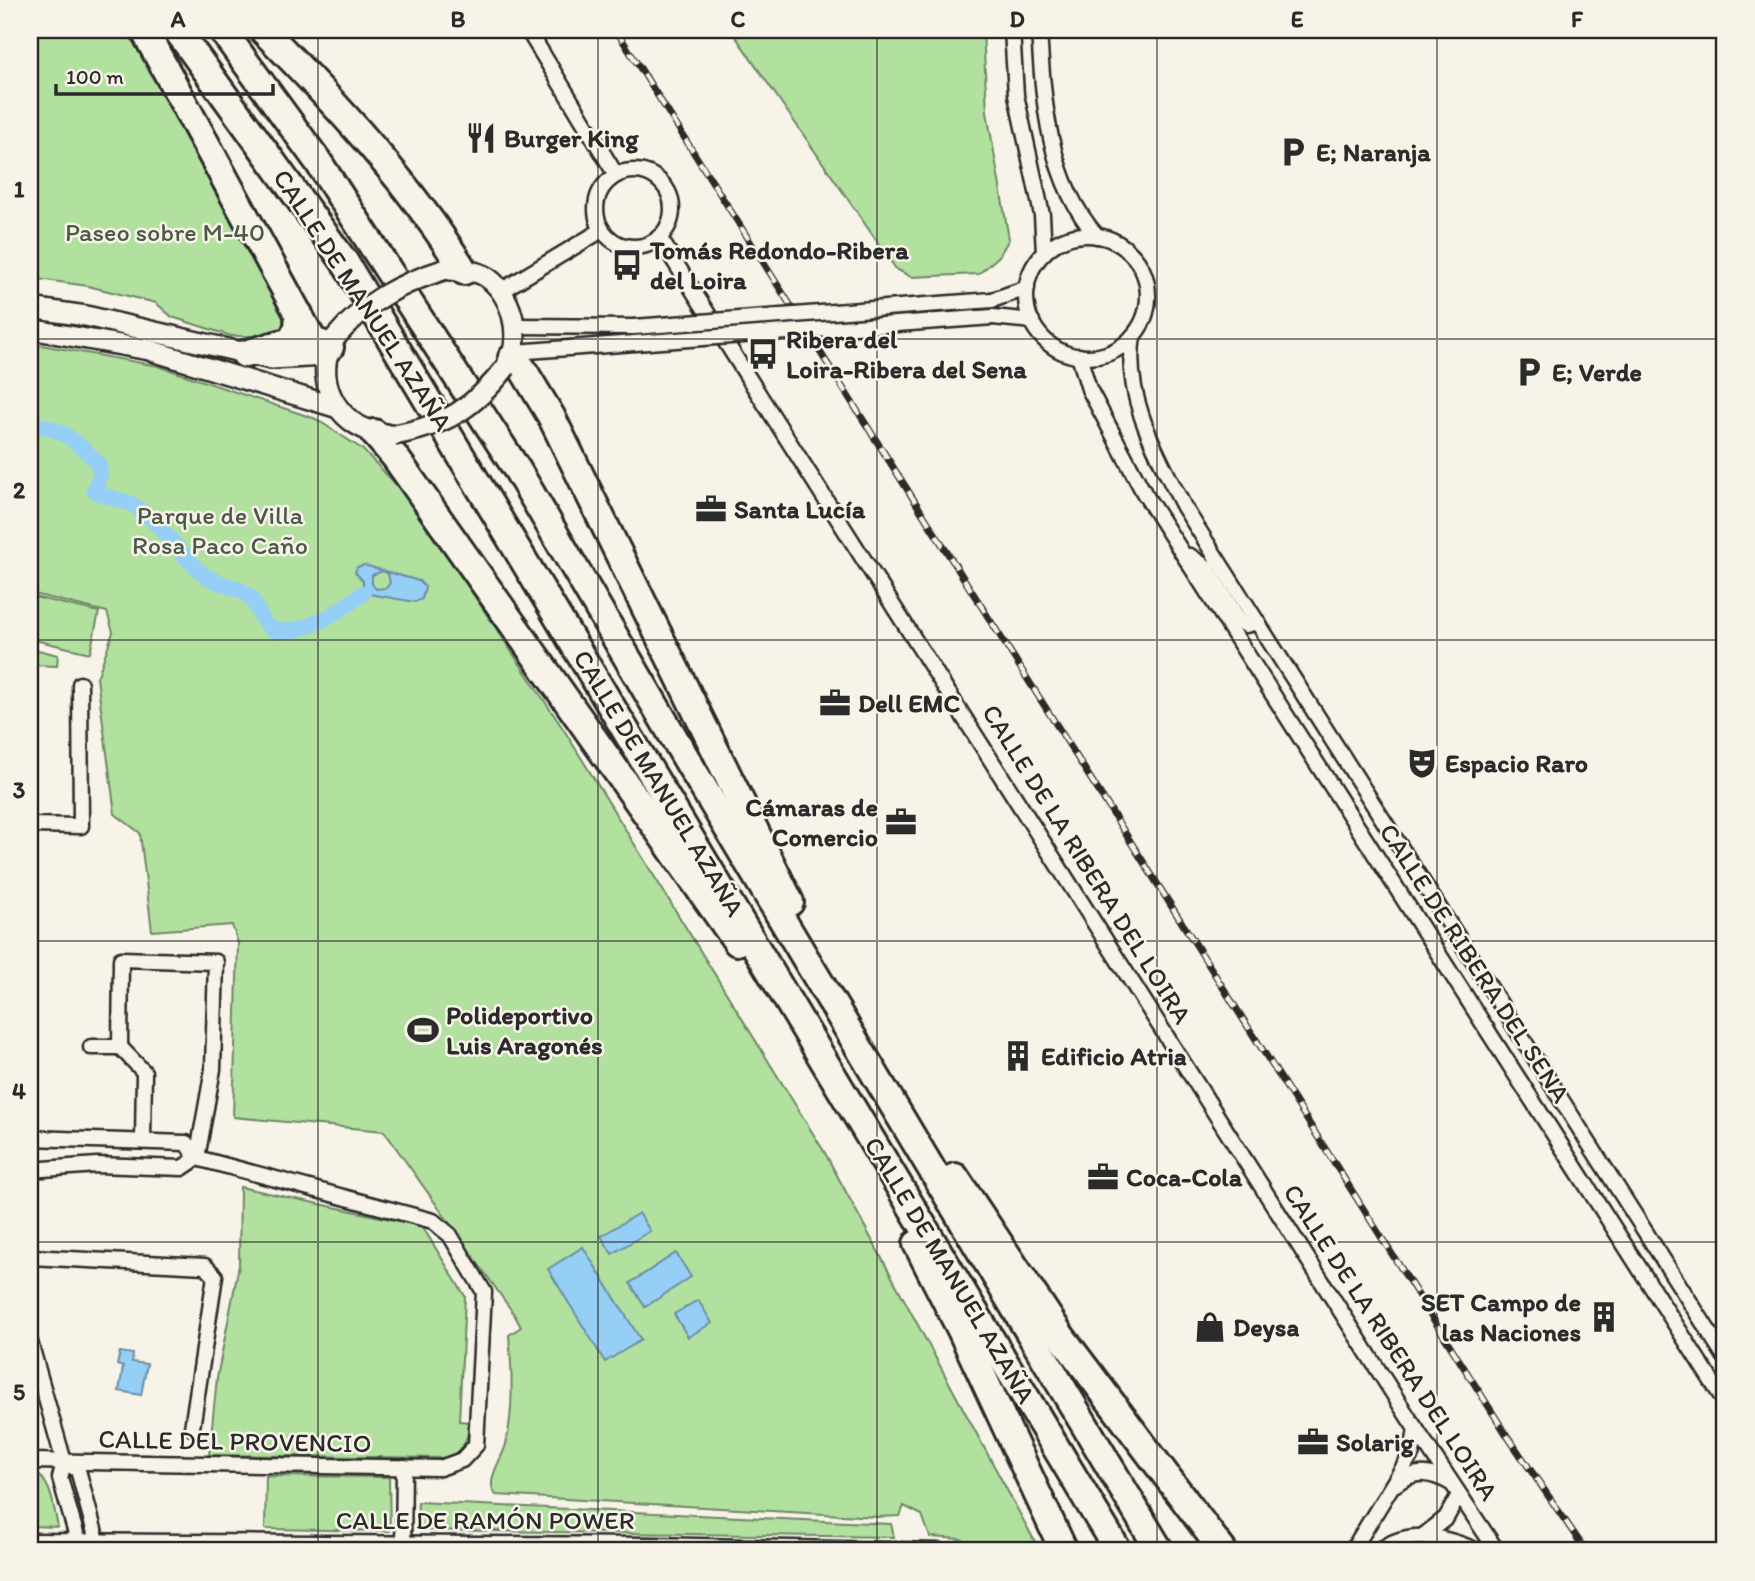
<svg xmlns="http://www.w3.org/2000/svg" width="1755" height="1581" font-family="Itim,sans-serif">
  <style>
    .green { fill: #b1e09f; stroke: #6e8665; stroke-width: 2 }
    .water { fill: #96cff5; stroke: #6b8da4; stroke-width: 2; fill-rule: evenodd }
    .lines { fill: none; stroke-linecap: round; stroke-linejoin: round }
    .canal { stroke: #96cff5; stroke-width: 16 }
    .minor-casing { stroke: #2b2b2b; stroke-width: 19 }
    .secondary-casing { stroke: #2b2b2b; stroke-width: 24 }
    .motorway-casing { stroke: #2b2b2b; stroke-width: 32 }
    .minor { stroke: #f7f3e8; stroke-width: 14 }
    .secondary { stroke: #f7f3e8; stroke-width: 19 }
    .motorway { stroke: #f7f3e8; stroke-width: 26 }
    .rail-casing { stroke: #2b2b2b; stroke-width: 7 }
    .rail { stroke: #f7f3e8; stroke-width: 4.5; stroke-dasharray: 13; stroke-linecap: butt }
    .minor-bridge-casing { stroke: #2b2b2b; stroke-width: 19; stroke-linecap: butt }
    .secondary-bridge-casing { stroke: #2b2b2b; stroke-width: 24; stroke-linecap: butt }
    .minor-bridge { stroke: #f7f3e8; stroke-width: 14 }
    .secondary-bridge { stroke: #f7f3e8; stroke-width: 19 }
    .grid { fill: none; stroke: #2b2b2b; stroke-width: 2; stroke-opacity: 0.55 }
    .labels { text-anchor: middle; stroke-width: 5; stroke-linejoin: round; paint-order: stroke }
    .poi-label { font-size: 26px; font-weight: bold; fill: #2b2b2b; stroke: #f7f3e8; text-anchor: start }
    .park-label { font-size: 26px; fill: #4c5848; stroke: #f7f3e8 }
    .street-label { font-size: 26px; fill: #2b2b2b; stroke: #f7f3e8 }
    .neatline { fill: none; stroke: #2b2b2b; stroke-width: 2.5 }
    .grid-label { font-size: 23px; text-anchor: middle; font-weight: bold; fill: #2b2b2b }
  </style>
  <rect width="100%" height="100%" fill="#f7f3e8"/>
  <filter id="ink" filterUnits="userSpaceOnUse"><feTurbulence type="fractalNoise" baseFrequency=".0143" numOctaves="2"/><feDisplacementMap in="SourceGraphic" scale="14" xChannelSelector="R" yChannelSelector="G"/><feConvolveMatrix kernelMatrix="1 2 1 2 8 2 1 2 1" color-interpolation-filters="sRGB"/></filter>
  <g filter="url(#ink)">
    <g class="green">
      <polygon points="30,30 131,30 170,92 284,306 282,336 231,336 172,317 156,303 88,286 30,278"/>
      <polygon points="731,30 983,30 987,112 1009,239 999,256 979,274 911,277 896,269"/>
      <path d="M30,343L158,366L316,419L362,449L409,498L564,730L825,1153L1040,1551H981L961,1539L930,1537L922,1515L904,1506L900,1516L877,1517L496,1495C484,1481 502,1460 506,1444C514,1408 512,1371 509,1335L521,1327L514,1314L384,1131L233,1117L238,943L232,925L152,931L140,833L115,814L97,678L113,632L107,612L30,593Z"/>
      <polygon points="30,596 99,612 90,653 30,639"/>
      <polygon points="30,648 58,655 57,666 30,665"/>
      <path d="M240,1187L422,1226L465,1296L459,1421L470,1422C467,1441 465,1448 448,1458L209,1455L217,1378L239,1265Z"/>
      <path d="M30,1470C52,1478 53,1505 58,1527L30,1526Z"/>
      <polygon points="266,1476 389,1477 390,1531 265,1529"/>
      <polygon points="418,1502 891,1524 894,1537 421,1530 417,1527"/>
    </g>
    <g class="water">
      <path d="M364,565L419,581L425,587L422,599L415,602L363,593V581L355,572L357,567ZM383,571L388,574L390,583L386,588L376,589L372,584V575Z"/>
      <polygon points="639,1213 650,1231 612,1254 601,1236"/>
      <polygon points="583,1247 641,1340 605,1362 548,1269"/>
      <polygon points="676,1253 691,1277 645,1307 630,1283"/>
      <polygon points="698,1300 712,1323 688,1337 674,1314"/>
      <polygon points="120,1352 133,1354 132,1362 147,1364 141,1395 119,1391 123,1367 117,1365"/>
    </g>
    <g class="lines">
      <path class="canal" d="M30,424C61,426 78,443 99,464L100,475L94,490C107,500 125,498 138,508C164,526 181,558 206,576C219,585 239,586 250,597C260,609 262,631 281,631C309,632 343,609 363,593"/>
      <defs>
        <g id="minor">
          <polyline points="528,30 616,175"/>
          <polyline points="1012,30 1016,95 1042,215 1044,253"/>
          <path d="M1039,30C1043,100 1048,181 1097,236"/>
          <circle cx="634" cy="209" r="38"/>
          <circle cx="1087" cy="296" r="61"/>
          <polyline points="659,237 1408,1417 1497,1551"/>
          <polyline points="499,292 602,230"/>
          <polyline points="992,300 1027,288"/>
          <polyline points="993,317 1032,321"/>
          <polyline points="516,326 634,327"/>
          <path d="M1133,336C1123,397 1157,454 1184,507L1725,1357"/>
          <polyline points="515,352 635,343"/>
          <polyline points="1079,356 1089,389 1144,493 1725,1402"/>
          <polyline points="1190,556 1206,567 1239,620 1246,625 1258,622"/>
          <polyline points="30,825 81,826 80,684"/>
          <polyline points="120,1047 144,1072 143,1141"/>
          <polyline points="30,1138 186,1143 197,1158"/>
          <polyline points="30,1170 97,1165 182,1168 197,1158 213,1069 216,962 121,959 120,1047 91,1047"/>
          <polyline points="30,1257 205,1266 215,1276 192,1428"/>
          <polyline points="30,1342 64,1462 60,1478 81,1551"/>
          <polyline points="30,1461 440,1468 462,1460 476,1445 484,1292 450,1235 433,1221 197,1158"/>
          <polyline points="65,1462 78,1470 99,1548"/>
          <path d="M1396,1484C1415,1469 1431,1472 1451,1483"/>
          <polyline points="1423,1536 1446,1518 1459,1495"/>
          <polyline points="30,1541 650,1545 940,1551"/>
          <polyline points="403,1551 404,1467"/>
          <polyline points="1352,1551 1412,1453 1416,1429"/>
          <path d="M1379,1551C1408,1528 1446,1537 1477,1551"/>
        </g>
        <g id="secondary">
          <path d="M450,270C460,271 474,270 483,275C512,290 525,341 506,366"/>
          <polyline points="30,308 86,316 271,359 326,356"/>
          <polyline points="30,329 149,350 335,407"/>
          <path d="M331,345C313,385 342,431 386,434"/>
        </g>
        <g id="motorway">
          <polyline points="144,30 313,341 330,347"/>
          <polyline points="177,30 344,261 1118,1551"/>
          <polyline points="222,30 317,160 518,471 694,772 1160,1551"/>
          <path d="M263,30C336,104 409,182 464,271"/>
          <polyline points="245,354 291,341 298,328 299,314"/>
          <polyline points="512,358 522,368 551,416 790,902"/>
          <polyline points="374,433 395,457 737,942"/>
          <polyline points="955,1177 1061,1336 1223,1551"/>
          <polyline points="917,1244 961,1330 1064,1551"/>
        </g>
      </defs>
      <use href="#minor" class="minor-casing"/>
      <use href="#secondary" class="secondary-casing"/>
      <use href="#motorway" class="motorway-casing"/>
      <use href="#minor" class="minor"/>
      <use href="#secondary" class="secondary"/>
      <use href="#motorway" class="motorway"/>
      <defs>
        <polyline id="rail" points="616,30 1508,1437 1586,1551"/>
      </defs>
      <use href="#rail" class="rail-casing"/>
      <use href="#rail" class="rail"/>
      <defs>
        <g id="minor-bridge">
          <polyline points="634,327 992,300"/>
          <polyline points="635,343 993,317"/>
        </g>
        <g id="secondary-bridge">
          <path d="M335,338C365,302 399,284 443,270"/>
          <path d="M394,435C445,426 474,408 506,367"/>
        </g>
      </defs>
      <use href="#minor-bridge" class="minor-bridge-casing"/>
      <use href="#secondary-bridge" class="secondary-bridge-casing"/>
      <use href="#minor-bridge" class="minor-bridge"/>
      <use href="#secondary-bridge" class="secondary-bridge"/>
    </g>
  </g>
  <path class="grid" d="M318,30V1551M598,30V1551M877,30V1551M1157,30V1551M1437,30V1551M30,339H1725M30,640H1725M30,941H1725M30,1242H1725"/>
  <defs>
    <symbol id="restaurant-bare" viewBox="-9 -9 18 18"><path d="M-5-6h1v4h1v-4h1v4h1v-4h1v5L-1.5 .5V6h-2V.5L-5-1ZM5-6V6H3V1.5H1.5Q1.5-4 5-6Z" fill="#2b2b2b" stroke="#f7f3e8" stroke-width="2.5" paint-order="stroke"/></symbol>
    <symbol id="parking-bare" viewBox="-9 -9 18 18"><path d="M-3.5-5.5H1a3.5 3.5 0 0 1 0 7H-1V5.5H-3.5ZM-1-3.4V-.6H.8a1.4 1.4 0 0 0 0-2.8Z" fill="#2b2b2b" stroke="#f7f3e8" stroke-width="2.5" paint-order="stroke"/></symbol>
    <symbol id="bus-bare" viewBox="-9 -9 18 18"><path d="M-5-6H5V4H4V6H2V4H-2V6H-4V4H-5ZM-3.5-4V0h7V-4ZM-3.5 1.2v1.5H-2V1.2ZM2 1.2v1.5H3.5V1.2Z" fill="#2b2b2b" stroke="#f7f3e8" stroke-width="2.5" paint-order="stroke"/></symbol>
    <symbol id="office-bare" viewBox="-9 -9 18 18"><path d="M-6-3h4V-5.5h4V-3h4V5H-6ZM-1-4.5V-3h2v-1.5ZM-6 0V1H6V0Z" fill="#2b2b2b" stroke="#f7f3e8" stroke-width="2.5" paint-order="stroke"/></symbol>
    <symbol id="theatre-bare" viewBox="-9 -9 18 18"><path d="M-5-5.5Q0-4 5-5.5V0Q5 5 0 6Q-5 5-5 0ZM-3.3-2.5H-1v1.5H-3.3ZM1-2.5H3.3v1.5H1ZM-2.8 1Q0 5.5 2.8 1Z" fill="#2b2b2b" stroke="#f7f3e8" stroke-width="2.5" paint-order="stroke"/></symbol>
    <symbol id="stadium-bare" viewBox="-9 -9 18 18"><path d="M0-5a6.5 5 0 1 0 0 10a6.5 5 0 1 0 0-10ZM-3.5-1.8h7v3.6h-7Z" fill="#2b2b2b" stroke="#f7f3e8" stroke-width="2.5" paint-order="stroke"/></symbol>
    <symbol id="building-bare" viewBox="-9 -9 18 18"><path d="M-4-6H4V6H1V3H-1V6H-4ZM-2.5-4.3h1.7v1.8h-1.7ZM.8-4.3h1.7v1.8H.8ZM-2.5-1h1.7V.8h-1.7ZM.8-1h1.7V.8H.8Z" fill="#2b2b2b" stroke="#f7f3e8" stroke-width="2.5" paint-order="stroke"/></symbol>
    <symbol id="shop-bare" viewBox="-9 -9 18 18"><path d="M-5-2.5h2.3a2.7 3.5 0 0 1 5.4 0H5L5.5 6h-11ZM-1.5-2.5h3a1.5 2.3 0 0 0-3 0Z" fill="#2b2b2b" stroke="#f7f3e8" stroke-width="2.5" paint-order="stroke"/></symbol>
  </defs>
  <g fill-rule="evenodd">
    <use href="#restaurant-bare" x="459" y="116" width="44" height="44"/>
    <use href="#parking-bare" x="1271" y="130" width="44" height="44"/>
    <use href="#bus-bare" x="605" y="243" width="44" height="44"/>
    <use href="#bus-bare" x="741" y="332" width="44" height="44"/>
    <use href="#parking-bare" x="1507" y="350" width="44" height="44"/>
    <use href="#office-bare" x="689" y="487" width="44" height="44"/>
    <use href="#office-bare" x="813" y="681" width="44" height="44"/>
    <use href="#theatre-bare" x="1400" y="741" width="44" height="44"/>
    <use href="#office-bare" x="879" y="800" width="44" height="44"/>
    <use href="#stadium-bare" x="401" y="1008" width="44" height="44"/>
    <use href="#building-bare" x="996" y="1034" width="44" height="44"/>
    <use href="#office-bare" x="1081" y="1155" width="44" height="44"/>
    <use href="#building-bare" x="1582" y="1295" width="44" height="44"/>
    <use href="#shop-bare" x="1188" y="1305" width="44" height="44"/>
    <use href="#office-bare" x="1291" y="1420" width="44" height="44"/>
  </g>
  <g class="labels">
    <g class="poi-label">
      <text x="504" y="147">Burger King</text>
      <text x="1316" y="161">E; Naranja</text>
      <text x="650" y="259">Tomás Redondo-Ribera<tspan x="650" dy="30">del Loira</tspan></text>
      <text x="786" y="348">Ribera del<tspan x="786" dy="30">Loira-Ribera del Sena</tspan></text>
      <text x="1552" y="381">E; Verde</text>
      <text x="734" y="518">Santa Lucía</text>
      <text x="858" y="712">Dell EMC</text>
      <text x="1445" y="772">Espacio Raro</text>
      <text x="878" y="816" text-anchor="end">Cámaras de<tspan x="878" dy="30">Comercio</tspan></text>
      <text x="446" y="1024">Polideportivo<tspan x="446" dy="30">Luis Aragonés</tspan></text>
      <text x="1041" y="1065">Edificio Atria</text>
      <text x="1126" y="1186">Coca-Cola</text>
      <text x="1581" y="1311" text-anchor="end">SET Campo de<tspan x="1581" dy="30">las Naciones</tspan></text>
      <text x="1233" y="1336">Deysa</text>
      <text x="1336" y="1451">Solarig</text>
    </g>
    <g class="park-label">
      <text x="165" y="241">Paseo sobre M-40</text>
      <text x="220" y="524">Parque de Villa<tspan x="220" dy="30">Rosa Paco Caño</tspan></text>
    </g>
    <g class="street-label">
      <text transform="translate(363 300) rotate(57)" y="9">CALLE DE MANUEL AZAÑA</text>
      <text transform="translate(659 783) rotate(59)" y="9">CALLE DE MANUEL AZAÑA</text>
      <text transform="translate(1087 864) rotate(58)" y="9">CALLE DE LA RIBERA DEL LOIRA</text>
      <text transform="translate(1475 963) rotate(57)" y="9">CALLE DE RIBERA DEL SENA</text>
      <text transform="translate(950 1270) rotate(59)" y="9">CALLE DE MANUEL AZAÑA</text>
      <text transform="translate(1391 1342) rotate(57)" y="9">CALLE DE LA RIBERA DEL LOIRA</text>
      <text transform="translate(235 1441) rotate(1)" y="9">CALLE DEL PROVENCIO</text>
      <text x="485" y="1529">CALLE DE RAMÓN POWER</text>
    </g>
  </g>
  <rect width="1755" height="1581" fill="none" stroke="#f7f3e8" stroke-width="77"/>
  <path d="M56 84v10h217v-10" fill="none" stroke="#2b2b2b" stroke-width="3.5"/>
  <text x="66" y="84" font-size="21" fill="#2b2b2b" stroke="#f7f3e8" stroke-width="5" paint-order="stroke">100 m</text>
  <rect x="38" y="38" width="1678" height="1504" class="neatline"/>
  <g class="grid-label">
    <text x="178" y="27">A</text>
    <text x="458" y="27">B</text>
    <text x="738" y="27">C</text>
    <text x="1017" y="27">D</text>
    <text x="1297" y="27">E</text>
    <text x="1577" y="27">F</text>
    <text x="19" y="197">1</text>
    <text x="19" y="498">2</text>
    <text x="19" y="798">3</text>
    <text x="19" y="1099">4</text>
    <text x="19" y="1400">5</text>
  </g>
</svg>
